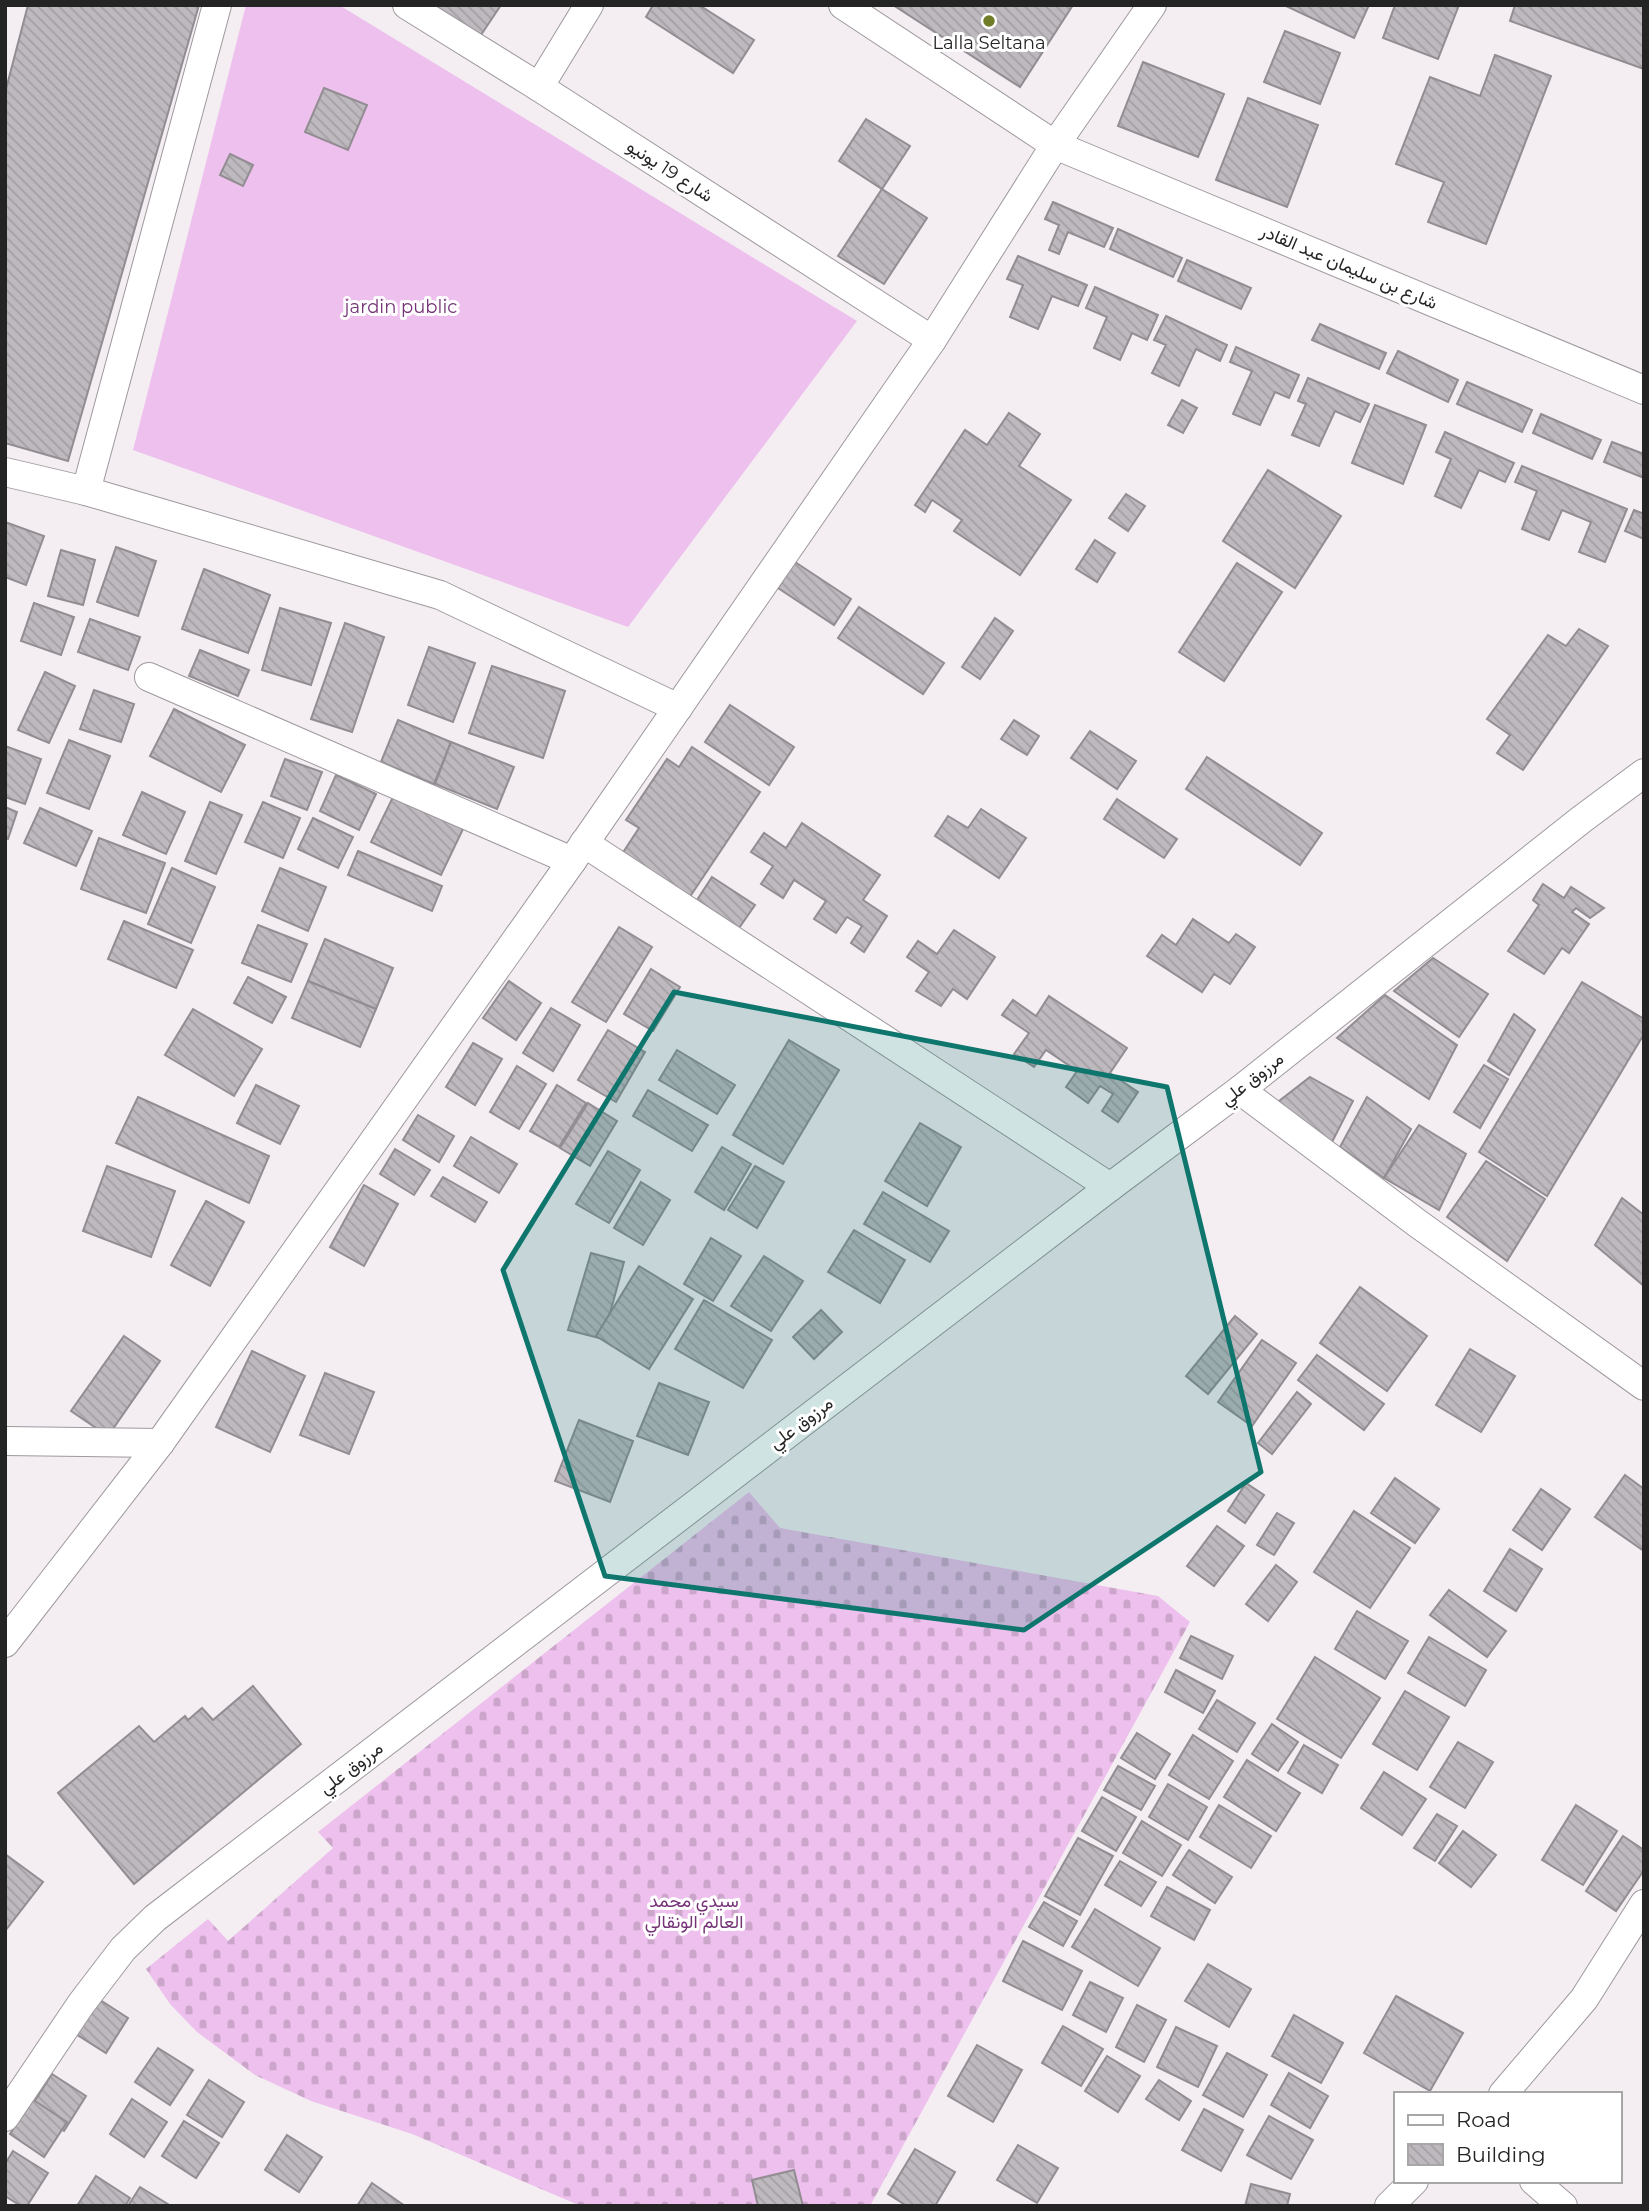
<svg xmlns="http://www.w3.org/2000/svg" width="1649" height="2211" font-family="Montserrat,Vazirmatn,sans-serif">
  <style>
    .cemetery { fill: url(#cemetery-stones) }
    .garden { fill: #eec0ed }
    .building { fill: url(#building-back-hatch); stroke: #928d92; stroke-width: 2 }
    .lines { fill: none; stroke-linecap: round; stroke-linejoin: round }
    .street-casing { stroke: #9e999e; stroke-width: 30 }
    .street { stroke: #fff; stroke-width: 28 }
    .marked { fill: #0f766e; fill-opacity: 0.2; stroke: #0f766e; stroke-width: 5; stroke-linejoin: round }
    .poi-dot { fill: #717c28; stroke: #fff; stroke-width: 2.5 }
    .labels { text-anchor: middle; stroke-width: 6; stroke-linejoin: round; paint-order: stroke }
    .poi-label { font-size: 18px; fill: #252425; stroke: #fff }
    .street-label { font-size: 18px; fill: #252425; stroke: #fff }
    .park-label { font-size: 18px; fill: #753377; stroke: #fff }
  </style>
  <defs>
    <pattern id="cemetery-stones" width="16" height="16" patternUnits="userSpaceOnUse" patternTransform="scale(1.75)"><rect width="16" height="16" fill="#eec0ed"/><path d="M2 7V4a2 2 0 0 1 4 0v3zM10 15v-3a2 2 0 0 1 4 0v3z" fill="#cca5cb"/></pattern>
    <pattern id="building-back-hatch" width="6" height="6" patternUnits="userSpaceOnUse" patternTransform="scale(1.75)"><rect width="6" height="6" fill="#beb9be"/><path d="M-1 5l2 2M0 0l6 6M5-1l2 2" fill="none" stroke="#a39fa3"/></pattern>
  </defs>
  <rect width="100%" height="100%" fill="#f4eef3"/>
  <polygon class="cemetery" points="749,1492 780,1528 1158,1596 1190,1622 870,2206 581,2206 412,2134 311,2101 255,2075 197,2032 170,2004 146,1969 208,1919 228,1941 333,1848 318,1832"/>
  <polygon class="garden" points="246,5 339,5 857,321 628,627 133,450"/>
  <g class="building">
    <polygon points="28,5 199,5 68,461 5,443 5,93"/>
    <polygon points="434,5 501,5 481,35"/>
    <polygon points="653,5 699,5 754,40 733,73 646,17"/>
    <polygon points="893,5 1073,5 1020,87"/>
    <polygon points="1284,5 1369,5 1354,38"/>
    <polygon points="1395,5 1459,5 1438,59 1383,38"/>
    <polygon points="1515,5 1644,5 1644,69 1510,21"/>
    <polygon points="1285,31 1340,53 1320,104 1264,82"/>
    <polygon points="1495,55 1551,76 1486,244 1428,222 1444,182 1396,164 1430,77 1480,96"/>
    <polygon points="1143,62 1224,94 1198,157 1118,126"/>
    <polygon points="324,88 367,105 348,150 305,132"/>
    <polygon points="1248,98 1318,125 1287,207 1216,180"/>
    <polygon points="866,119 910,146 882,189 839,161"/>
    <polygon points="230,154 253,165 243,186 220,175"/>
    <polygon points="882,189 927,218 884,284 838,256"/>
    <polygon points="1053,202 1113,228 1104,247 1068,232 1059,254 1049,250 1059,225 1045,219"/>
    <polygon points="1118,229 1182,258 1173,277 1110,249"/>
    <polygon points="1018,256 1087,285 1078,306 1052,296 1038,329 1010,317 1023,285 1007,279"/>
    <polygon points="1187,260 1251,288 1241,309 1178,281"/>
    <polygon points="1095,287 1158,315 1147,340 1132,333 1120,360 1094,348 1107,317 1086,308"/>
    <polygon points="1166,316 1227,345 1220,361 1196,349 1179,386 1152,373 1166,345 1154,340"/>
    <polygon points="1320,324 1386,353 1379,369 1312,340"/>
    <polygon points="1236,347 1299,375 1289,398 1275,392 1260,425 1233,414 1252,371 1230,362"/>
    <polygon points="1398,351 1458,380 1448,402 1387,373"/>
    <polygon points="1308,378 1369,404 1360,422 1335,411 1319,446 1292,435 1306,404 1298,401"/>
    <polygon points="1467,382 1532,410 1522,432 1457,404"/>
    <polygon points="1182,400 1197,408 1183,433 1168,425"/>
    <polygon points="1375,405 1426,425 1403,484 1352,463"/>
    <polygon points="1009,413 1040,434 1019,466 1071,500 1020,575 954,531 962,520 932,500 925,512 915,505 965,430 987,445"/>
    <polygon points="1541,414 1601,440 1592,459 1533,433"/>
    <polygon points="1445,432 1514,463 1505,482 1479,470 1461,508 1435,496 1451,459 1436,452"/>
    <polygon points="1612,442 1644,454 1644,478 1604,462"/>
    <polygon points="1522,466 1627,509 1605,562 1579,552 1591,522 1562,510 1549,540 1522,529 1537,491 1515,482"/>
    <polygon points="1268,470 1341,516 1295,588 1223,541"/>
    <polygon points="1126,494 1145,506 1128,531 1109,518"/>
    <polygon points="1634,510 1644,514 1644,539 1625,531"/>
    <polygon points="5,522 44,536 26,585 5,577"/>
    <polygon points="1095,540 1115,553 1097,582 1076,569"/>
    <polygon points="116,547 156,561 138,616 97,602"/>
    <polygon points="61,550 95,560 83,605 48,596"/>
    <polygon points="795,562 851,599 834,625 778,588"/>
    <polygon points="1237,563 1282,592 1224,681 1179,652"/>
    <polygon points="204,569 270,595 248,653 182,629"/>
    <polygon points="34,603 74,617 61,655 21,641"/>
    <polygon points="859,607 944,663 923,694 838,638"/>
    <polygon points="280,608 331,623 311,685 262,670"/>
    <polygon points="995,618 1013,631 980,679 962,667"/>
    <polygon points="90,619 140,637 128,670 78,652"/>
    <polygon points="345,623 384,637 352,732 311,719"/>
    <polygon points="1579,629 1608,646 1523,770 1497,753 1510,735 1487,719 1548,635 1566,646"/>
    <polygon points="429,647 475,663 453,722 408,705"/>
    <polygon points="200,650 249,670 238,696 189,676"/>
    <polygon points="492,666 565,691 543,758 469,733"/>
    <polygon points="45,672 75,686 49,743 18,730"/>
    <polygon points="94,690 134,704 121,742 80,729"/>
    <polygon points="730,705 794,747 769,785 705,742"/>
    <polygon points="174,709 245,745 221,792 150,756"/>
    <polygon points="398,720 451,742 434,784 381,762"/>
    <polygon points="1014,720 1039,736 1027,755 1001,739"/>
    <polygon points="1090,731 1136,761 1117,789 1071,758"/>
    <polygon points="69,740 110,756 89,809 47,793"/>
    <polygon points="451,742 514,767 497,809 435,784"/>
    <polygon points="5,746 41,759 25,804 5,797"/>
    <polygon points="692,747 760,792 689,898 622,854 639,828 626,820 667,759 679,767"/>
    <polygon points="1207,757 1322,833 1300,865 1186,789"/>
    <polygon points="285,759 322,772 307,810 271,796"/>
    <polygon points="336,775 376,794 359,830 320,811"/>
    <polygon points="142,792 185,812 166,854 123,835"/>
    <polygon points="394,795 464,827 441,875 371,842"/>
    <polygon points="1117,799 1177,839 1164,858 1104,819"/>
    <polygon points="210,802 242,815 216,874 185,861"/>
    <polygon points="263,802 300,818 283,858 245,842"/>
    <polygon points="5,807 17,812 8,839 5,838"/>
    <polygon points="40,808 92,831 76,866 24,843"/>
    <polygon points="981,809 1026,838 999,878 935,836 948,816 968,828"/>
    <polygon points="313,818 353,837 338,868 298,849"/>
    <polygon points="802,823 880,875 863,900 887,916 864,952 851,943 862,926 847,917 836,933 814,919 826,901 794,880 783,898 761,884 773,866 751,852 764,833 786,848"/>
    <polygon points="99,838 165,863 146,913 81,889"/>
    <polygon points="358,851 442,886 432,911 348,875"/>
    <polygon points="172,868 215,887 191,943 148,924"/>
    <polygon points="280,868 326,887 308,931 262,911"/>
    <polygon points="712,877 755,905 739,928 697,900"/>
    <polygon points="1543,884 1564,898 1571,887 1604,908 1590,918 1576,908 1572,912 1589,924 1569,953 1562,948 1544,974 1508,951 1539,905 1533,900"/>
    <polygon points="1193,919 1229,943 1236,934 1255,947 1230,984 1214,974 1202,992 1147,956 1162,935 1176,945"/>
    <polygon points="124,921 193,950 176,988 108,959"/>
    <polygon points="258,925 307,944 291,982 242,963"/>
    <polygon points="619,927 652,947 606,1022 572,1002"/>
    <polygon points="954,930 995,957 967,999 953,989 941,1006 916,991 929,972 907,957 918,941 937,954"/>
    <polygon points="325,939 393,968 376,1009 308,981"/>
    <polygon points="1433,958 1488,994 1459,1037 1394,991"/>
    <polygon points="651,969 680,987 653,1031 624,1014"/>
    <polygon points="248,977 286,997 272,1023 234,1003"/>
    <polygon points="308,981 376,1009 360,1047 292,1018"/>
    <polygon points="509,981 541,1003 516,1040 483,1018"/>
    <polygon points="1582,982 1644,1019 1644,1034 1547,1196 1479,1152"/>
    <polygon points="1385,995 1457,1045 1429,1099 1337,1038"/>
    <polygon points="1049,996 1127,1048 1110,1073 1138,1092 1118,1122 1102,1111 1113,1094 1100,1086 1088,1103 1066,1087 1077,1071 1046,1050 1034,1067 1014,1054 1029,1033 1002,1015 1013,1000 1036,1016"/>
    <polygon points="551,1008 580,1025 553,1071 523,1053"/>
    <polygon points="193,1009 262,1049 234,1096 165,1055"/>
    <polygon points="1514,1014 1535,1030 1509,1075 1488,1061"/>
    <polygon points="608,1030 645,1052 616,1102 578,1080"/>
    <polygon points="789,1040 839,1070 783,1164 733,1135"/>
    <polygon points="473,1043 502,1059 475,1105 446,1087"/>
    <polygon points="677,1050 735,1085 717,1114 659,1080"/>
    <polygon points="1484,1065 1508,1079 1480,1128 1454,1112"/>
    <polygon points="517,1066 546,1084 519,1129 490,1112"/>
    <polygon points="1310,1077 1353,1101 1332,1142 1274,1105"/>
    <polygon points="256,1085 299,1106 280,1144 237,1123"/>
    <polygon points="557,1085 586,1103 559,1147 530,1131"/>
    <polygon points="648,1090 708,1125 692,1151 633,1116"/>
    <polygon points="138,1097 269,1156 249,1203 116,1143"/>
    <polygon points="1367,1097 1411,1129 1384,1178 1340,1147"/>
    <polygon points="588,1103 617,1121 590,1166 560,1148"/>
    <polygon points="418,1115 454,1136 439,1162 403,1140"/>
    <polygon points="920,1123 961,1147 927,1206 885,1181"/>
    <polygon points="1419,1125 1466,1154 1439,1210 1384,1178"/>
    <polygon points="471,1137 517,1164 499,1193 454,1166"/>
    <polygon points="722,1147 751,1164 724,1210 695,1192"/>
    <polygon points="395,1149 430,1170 414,1195 380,1174"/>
    <polygon points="608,1151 640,1170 609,1223 576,1204"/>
    <polygon points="1486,1161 1545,1199 1507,1261 1447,1217"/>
    <polygon points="107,1166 175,1191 151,1257 83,1231"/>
    <polygon points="755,1166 784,1182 757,1228 728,1210"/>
    <polygon points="443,1177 487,1202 475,1222 431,1196"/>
    <polygon points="641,1182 670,1200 643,1245 614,1228"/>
    <polygon points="364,1185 398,1204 364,1266 330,1247"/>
    <polygon points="883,1192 949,1231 930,1262 864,1224"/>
    <polygon points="1622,1198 1644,1215 1644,1286 1595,1245"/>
    <polygon points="206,1201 244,1222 210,1286 171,1265"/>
    <polygon points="854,1230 905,1260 880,1303 828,1272"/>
    <polygon points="711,1238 741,1256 713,1301 684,1284"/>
    <polygon points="591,1253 624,1262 603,1339 568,1330"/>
    <polygon points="764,1256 803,1281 771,1331 731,1306"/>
    <polygon points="639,1266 693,1299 649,1369 596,1336"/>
    <polygon points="1360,1287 1427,1336 1387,1391 1320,1343"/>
    <polygon points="704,1300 772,1340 743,1388 675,1349"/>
    <polygon points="821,1310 842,1332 814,1359 793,1337"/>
    <polygon points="1235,1316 1257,1334 1208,1394 1186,1376"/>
    <polygon points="124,1336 160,1361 108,1436 71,1411"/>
    <polygon points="1262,1340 1296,1363 1252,1426 1218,1402"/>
    <polygon points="1470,1349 1515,1376 1481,1432 1436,1405"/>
    <polygon points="252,1351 305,1376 270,1452 216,1427"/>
    <polygon points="1317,1355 1384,1404 1364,1430 1298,1380"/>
    <polygon points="325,1373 374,1392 349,1454 300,1435"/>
    <polygon points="659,1383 709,1402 688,1455 637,1436"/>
    <polygon points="1297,1392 1311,1404 1272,1454 1258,1443"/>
    <polygon points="579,1420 633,1441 610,1502 555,1481"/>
    <polygon points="1625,1475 1644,1489 1644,1551 1595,1517"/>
    <polygon points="1395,1478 1439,1509 1415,1543 1371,1513"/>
    <polygon points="1246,1483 1264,1495 1245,1523 1228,1511"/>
    <polygon points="1541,1489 1570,1509 1542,1550 1513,1530"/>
    <polygon points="1354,1511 1410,1548 1370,1608 1314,1572"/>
    <polygon points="1277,1513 1294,1523 1274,1555 1257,1545"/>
    <polygon points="1217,1526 1244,1546 1214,1586 1187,1566"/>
    <polygon points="1510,1549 1542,1569 1516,1611 1484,1591"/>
    <polygon points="1276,1565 1297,1582 1268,1621 1246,1604"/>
    <polygon points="1449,1590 1506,1631 1487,1657 1430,1615"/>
    <polygon points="1357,1611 1408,1641 1385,1679 1335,1649"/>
    <polygon points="1191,1636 1233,1656 1222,1679 1180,1658"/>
    <polygon points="1429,1637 1486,1670 1465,1706 1408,1673"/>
    <polygon points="1315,1657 1380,1698 1341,1758 1277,1719"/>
    <polygon points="1176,1670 1215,1691 1203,1713 1165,1692"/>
    <polygon points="253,1686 301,1744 134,1884 58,1793 139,1726 154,1742 185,1716 188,1720 202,1708 213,1720"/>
    <polygon points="1405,1691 1449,1717 1417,1770 1373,1744"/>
    <polygon points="1217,1700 1255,1723 1237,1752 1199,1729"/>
    <polygon points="1272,1724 1298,1742 1278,1771 1252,1754"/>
    <polygon points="1137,1733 1170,1754 1155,1779 1121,1758"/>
    <polygon points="1193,1735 1233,1761 1209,1799 1169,1775"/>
    <polygon points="1458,1742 1493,1762 1465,1808 1430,1787"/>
    <polygon points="1304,1745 1338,1765 1322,1793 1288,1773"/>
    <polygon points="1247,1760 1300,1793 1276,1831 1224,1797"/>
    <polygon points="1118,1766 1155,1786 1141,1810 1104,1790"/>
    <polygon points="1384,1772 1426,1799 1402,1835 1361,1808"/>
    <polygon points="1168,1784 1207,1807 1188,1840 1149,1817"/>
    <polygon points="1102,1797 1136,1817 1116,1851 1082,1831"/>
    <polygon points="1219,1805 1271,1836 1251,1868 1200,1837"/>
    <polygon points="1576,1805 1617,1831 1583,1885 1542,1860"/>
    <polygon points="1437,1814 1457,1826 1435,1861 1414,1848"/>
    <polygon points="1142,1821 1181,1845 1162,1876 1123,1853"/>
    <polygon points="1463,1831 1496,1855 1471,1887 1439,1863"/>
    <polygon points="1623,1836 1644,1850 1644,1870 1616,1911 1586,1891"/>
    <polygon points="1078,1838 1113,1856 1080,1915 1045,1896"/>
    <polygon points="1189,1850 1232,1877 1215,1903 1173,1875"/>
    <polygon points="5,1854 43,1882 5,1931"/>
    <polygon points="1120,1861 1156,1882 1141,1906 1105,1885"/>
    <polygon points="1167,1887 1210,1910 1194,1940 1151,1916"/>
    <polygon points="1044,1902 1077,1921 1063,1946 1029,1927"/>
    <polygon points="1095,1909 1160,1948 1138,1986 1072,1947"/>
    <polygon points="1023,1941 1082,1971 1062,2010 1003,1981"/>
    <polygon points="1208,1964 1251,1989 1229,2027 1185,2001"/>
    <polygon points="1090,1982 1123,1998 1106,2032 1073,2015"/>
    <polygon points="94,1996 128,2018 106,2053 71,2031"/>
    <polygon points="1396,1996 1463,2033 1430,2091 1364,2053"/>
    <polygon points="1137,2005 1166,2020 1144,2062 1116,2047"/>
    <polygon points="1294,2015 1343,2043 1321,2083 1272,2056"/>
    <polygon points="1063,2026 1103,2049 1081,2086 1042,2063"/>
    <polygon points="1176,2027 1217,2046 1198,2087 1157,2067"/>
    <polygon points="977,2045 1022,2070 993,2122 948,2096"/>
    <polygon points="158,2048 193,2070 170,2105 135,2082"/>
    <polygon points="1227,2053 1267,2075 1243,2117 1203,2095"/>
    <polygon points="1107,2056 1140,2076 1118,2112 1085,2091"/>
    <polygon points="1289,2073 1328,2096 1310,2128 1271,2105"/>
    <polygon points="52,2074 86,2096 64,2131 29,2110"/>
    <polygon points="209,2080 244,2102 222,2137 187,2115"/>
    <polygon points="1159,2080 1191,2101 1179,2120 1146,2099"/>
    <polygon points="32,2099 67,2122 44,2157 10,2134"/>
    <polygon points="132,2099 167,2122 144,2157 110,2134"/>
    <polygon points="1204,2109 1243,2130 1221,2171 1182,2150"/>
    <polygon points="1269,2116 1313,2140 1291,2179 1247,2155"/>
    <polygon points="184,2121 219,2143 196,2178 162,2156"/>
    <polygon points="287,2135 322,2157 299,2192 265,2170"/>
    <polygon points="1018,2145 1058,2168 1037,2203 997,2180"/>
    <polygon points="915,2149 955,2172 935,2206 907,2206 888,2194"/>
    <polygon points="13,2151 48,2173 27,2206 21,2206 5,2196 5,2164"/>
    <polygon points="794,2170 803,2206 758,2206 752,2180"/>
    <polygon points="96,2176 130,2198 125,2206 77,2206"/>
    <polygon points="372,2183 405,2206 357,2206"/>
    <polygon points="1251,2184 1290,2194 1287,2206 1245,2206"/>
    <polygon points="140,2187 171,2206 128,2206"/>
  </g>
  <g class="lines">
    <defs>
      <g id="street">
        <polyline points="407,5 539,87 932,340"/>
        <polyline points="843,5 1055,145 1644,390"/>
        <polyline points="539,87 589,5"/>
        <polyline points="5,472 86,491 440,595 678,708"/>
        <polyline points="86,491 217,5"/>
        <polyline points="149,677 572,861"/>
        <polyline points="584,843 1110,1187"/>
        <polyline points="1240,1090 1417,1223 1644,1386"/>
        <polyline points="5,1441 160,1443"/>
        <polyline points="5,1643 160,1443 572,861 932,340 1055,145 1152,5"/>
        <polyline points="1503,2094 1584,1999 1644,1904"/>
        <polyline points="5,2117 81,2004 123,1949 155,1918 1110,1187 1240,1090 1582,819 1644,773"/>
        <polyline points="1534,2181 1563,2206"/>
        <polyline points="1389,2206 1414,2181"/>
      </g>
    </defs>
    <use href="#street" class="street-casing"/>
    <use href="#street" class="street"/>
  </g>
  <path class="marked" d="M674,992L1167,1087L1261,1472L1024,1630L605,1576L503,1270Z"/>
  <circle class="poi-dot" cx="989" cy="21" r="7"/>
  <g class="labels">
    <g class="poi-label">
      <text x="989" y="49">Lalla Seltana</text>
    </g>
    <g class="street-label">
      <text transform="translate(670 171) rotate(33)" y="6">شارع 19 يونيو</text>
      <text transform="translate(1349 267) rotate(23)" y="6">شارع بن سليمان عبد القادر</text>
      <text transform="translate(1252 1079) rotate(-38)" y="6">مرزوق علي</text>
      <text transform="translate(801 1423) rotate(-37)" y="6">مرزوق علي</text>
      <text transform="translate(351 1768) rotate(-37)" y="6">مرزوق علي</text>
    </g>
    <g class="park-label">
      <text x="401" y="313">jardin public</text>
      <text x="694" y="1907">سيدي محمد<tspan x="694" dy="21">العالم الونقالي</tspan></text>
    </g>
  </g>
  <rect width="1649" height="2211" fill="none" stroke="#252425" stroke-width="14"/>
  <rect x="1394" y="2092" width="228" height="91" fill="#ffffff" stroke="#a8a7a8" stroke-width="2"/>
  <rect x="1408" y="2115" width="35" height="10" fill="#ffffff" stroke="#a8a7a8" stroke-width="2"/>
  <text x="1456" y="2127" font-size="21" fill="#252425">Road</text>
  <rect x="1408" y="2144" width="35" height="21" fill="url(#building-back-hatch)" stroke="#a8a7a8" stroke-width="2"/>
  <text x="1456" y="2162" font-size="21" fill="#252425">Building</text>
</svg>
